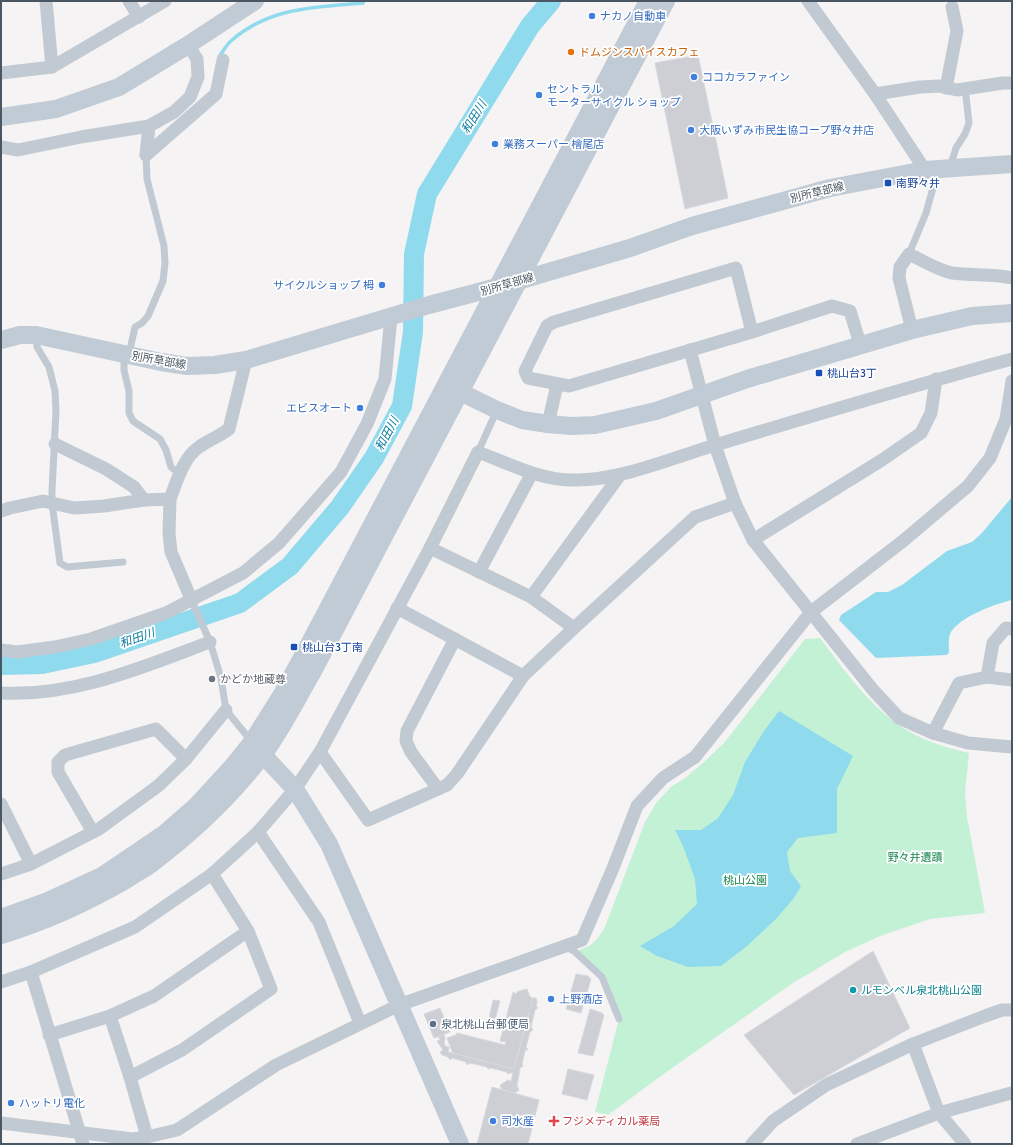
<svg xmlns="http://www.w3.org/2000/svg" width="1013" height="1145" font-family="Cabin,'Noto Sans JP',sans-serif">
  <style>
    .green { fill: #c3f1d5 }
    .water { fill: #90daee }
    .lines { fill: none; stroke-linecap: round; stroke-linejoin: round }
    .stream { stroke: #90daee; stroke-width: 3.5 }
    .river { stroke: #90daee; stroke-width: 20 }
    .building { fill: #cdcfd5; stroke: #d7d9de }
    .lane { stroke: #c1cad2; stroke-width: 7 }
    .street { stroke: #c1cad2; stroke-width: 13 }
    .secondary { stroke: #c1cbd6; stroke-width: 18 }
    .shop-dot { fill: #3f7fe0; stroke: #fff; stroke-width: 1.5 }
    .food-dot { fill: #e8710a; stroke: #fff; stroke-width: 1.5 }
    .transit-dot { fill: #1a4fb4; stroke: #fff; stroke-width: 1.5 }
    .worship-dot { fill: #6b7280; stroke: #fff; stroke-width: 1.5 }
    .culture-dot { fill: #0f9aa8; stroke: #fff; stroke-width: 1.5 }
    .service-dot { fill: #5c6f8a; stroke: #fff; stroke-width: 1.5 }
    .health-dot { fill: #e0444e; stroke: #fff; stroke-width: 1.5 }
    .labels { text-anchor: middle; stroke-width: 3.5; stroke-linejoin: round; paint-order: stroke }
    .shop-label { font-size: 11px; fill: #366cbe; stroke: #fff; text-anchor: start }
    .food-label { font-size: 11px; fill: #c56008; stroke: #fff; text-anchor: start }
    .transit-label { font-size: 11px; fill: #164399; stroke: #fff; text-anchor: start }
    .street-label { font-size: 11px; fill: #4a5661; stroke: #fff }
    .worship-label { font-size: 11px; fill: #5b616d; stroke: #fff; text-anchor: start }
    .park-label { font-size: 11px; fill: #17864f; stroke: #fff }
    .culture-label { font-size: 11px; fill: #0d838f; stroke: #fff; text-anchor: start }
    .service-label { font-size: 11px; fill: #4e5e75; stroke: #fff; text-anchor: start }
    .health-label { font-size: 11px; fill: #be3a42; stroke: #fff; text-anchor: start }
    .water-label { font-size: 12px; font-style: italic; fill: #0c7c9b; stroke: #fff }
  </style>
  <rect width="100%" height="100%" fill="#f5f3f3"/>
  <path class="green" d="M820,638C848,675 877,718 922,738C937,745 953,749 969,753L965,793L967,817L985,913L930,919L880,936L845,952L793,983L665,1073L608,1115L595,1112L619,1019L602,977L574,951C591,948 596,942 605,927L645,822L656,803L672,786L684,779L704,762L724,743L805,639Z"/>
  <g class="water">
    <path d="M1012,497V600C995,604 958,617 950,634C948,639 949,647 949,653L946,655L876,658L839,620L841,615L876,592H888L902,585L947,551L972,542L982,533Z"/>
    <polygon points="779,711 853,756 837,789 837,833 798,838 787,852 790,871 801,886 794,898 775,920 746,947 721,966 688,967 657,956 640,946 674,926 697,904 695,879 683,846 675,830 701,830 718,818 733,795 745,762 764,731"/>
  </g>
  <g class="lines">
    <path class="stream" d="M219,57C223,51 227,44 232,40C270,7 316,7 363,3L364,1"/>
    <polyline class="river" points="1,665 42,664 94,653 240,603 290,566 340,507 374,458 402,406 413,332 414,254 427,194 530,26 551,1"/>
  </g>
  <g class="building">
    <polygon points="698,55 728,198 685,209 655,63"/>
    <polygon points="873,951 910,1028 794,1095 744,1035"/>
    <polygon points="576,974 588,976 591,979 581,1013 566,1009"/>
    <polygon points="527,989 530,997 533,998 514,1069 452,1053 452,1051 447,1038 456,1035 457,1033 505,1045 506,1042 500,1041 513,992 516,994 518,991 520,991"/>
    <polygon points="533,998 536,998 537,1002 536,1006 538,1008 535,1010 531,1027 533,1030 530,1032 526,1047 528,1049 525,1051 522,1064 523,1066 520,1068 517,1086 519,1090 515,1093 502,1090 500,1085 508,1080 511,1081 513,1073 510,1073 508,1074 506,1072 491,1068 488,1069 487,1067 470,1063 467,1065 466,1062 452,1058 450,1060 448,1057 442,1055 440,1052 443,1050 437,1041 440,1040 438,1036 444,1034 445,1039 444,1042 445,1046 449,1047 449,1049 448,1052 514,1069"/>
    <polygon points="493,1000 500,1001 494,1024 482,1028 464,1024 465,1017 484,1022 489,1018"/>
    <polygon points="440,1008 450,1032 434,1038 424,1014"/>
    <polygon points="590,1009 602,1013 604,1015 593,1056 578,1053"/>
    <polygon points="568,1069 594,1075 587,1100 562,1094"/>
    <polygon points="492,1087 539,1100 528,1144 477,1144"/>
  </g>
  <g class="lines">
    <g class="lane">
      <polyline points="950,167 956,148 965,134 969,123 965,88"/>
      <polyline points="909,254 926,213 938,170"/>
      <polyline points="36,335 37,347 49,367 55,391 56,410 52,491 52,503 60,563 67,567 123,562"/>
      <polyline points="124,354 124,370 129,391 129,413 133,421 160,439 166,450 171,467 180,475"/>
      <polyline points="129,354 135,327 142,323 148,316 163,281 165,263 164,246 147,179 146,155"/>
      <polyline points="478,452 497,410"/>
      <polyline points="192,601 210,642 221,678 226,710 252,742"/>
      <polyline points="566,947 574,951 602,977 619,1019"/>
    </g>
    <g class="street">
      <polyline points="46,1 52,67"/>
      <polyline points="129,1 139,17"/>
      <polyline points="808,1 875,94 925,170"/>
      <polyline points="1,73 52,67 165,1"/>
      <polyline points="946,88 957,31 952,7"/>
      <polyline points="875,94 920,87 939,86 957,90 1003,83 1012,83"/>
      <polyline points="1,147 18,150 81,137 149,126 174,112 190,97 198,77 197,59 188,45"/>
      <polyline points="146,155 216,94 223,60"/>
      <polyline points="146,155 149,126"/>
      <path d="M912,330L899,278L900,267L909,254C921,260 940,271 952,273C972,276 992,273 1012,278"/>
      <polyline points="752,332 736,268 554,322 547,326 525,371 528,378 569,386 752,332 832,306 850,311 861,347"/>
      <polyline points="690,350 715,445 735,503 753,540 873,690 899,718 933,733 968,743 1012,747"/>
      <polyline points="548,424 557,385"/>
      <polyline points="55,444 106,469 134,487 144,500"/>
      <path d="M170,499C177,481 183,458 199,447C209,440 220,436 229,429L246,360"/>
      <polyline points="1,511 10,508 43,501 74,508 104,506 144,500 170,499 169,533 171,552 192,601"/>
      <polyline points="753,540 882,460 921,433 931,413 936,379"/>
      <polyline points="430,548 531,597 574,628"/>
      <polyline points="479,572 532,473"/>
      <polyline points="531,597 620,475"/>
      <polyline points="397,608 523,676"/>
      <polyline points="1,650 17,652 55,647 91,639 166,613 243,573 279,543 341,472 367,424 385,379 391,317"/>
      <polyline points="987,677 993,643 1006,628 1012,629"/>
      <path d="M1,693C74,697 143,667 210,642"/>
      <polyline points="933,733 959,683 987,677 1012,680"/>
      <polyline points="320,752 368,820 447,785 457,774 523,676 574,628 695,517 735,503"/>
      <polyline points="438,789 411,752 406,741 407,731 455,639"/>
      <polyline points="1,804 31,864"/>
      <polyline points="93,832 58,772 58,762 65,755 156,729 186,759"/>
      <polyline points="258,832 319,922 360,1023"/>
      <polyline points="1,874 31,864 99,829 158,786 186,759 226,710"/>
      <polyline points="31,972 83,1144"/>
      <path d="M1,982L31,972L135,927L212,874L258,832L295,789L320,752L430,548L478,452C510,464 541,481 576,480C623,480 677,456 722,443C818,414 915,385 1012,359"/>
      <polyline points="110,1016 130,1077 147,1137"/>
      <polyline points="49,1035 110,1016 154,996 248,931"/>
      <polyline points="913,1044 939,1113 965,1144"/>
      <polyline points="130,1077 182,1050 271,989 248,931 212,874"/>
      <polyline points="1,1123 133,1139 147,1137 177,1130 276,1065 399,1005 582,940 613,868 637,806 663,778 695,757 811,612 903,541 968,486 990,458 1006,419 1012,381"/>
      <polyline points="752,1144 773,1121 826,1085 913,1044 985,1016 1002,1010 1012,1010"/>
      <polyline points="857,1144 939,1113 1011,1093 1012,1094"/>
    </g>
    <g class="secondary">
      <polyline points="1,117 56,109 119,87 188,45 255,1"/>
      <polyline points="1,340 20,335 36,335 161,362 187,366 215,365 246,360 429,305 497,287 630,248 692,226 830,188 925,170 1012,164"/>
      <polyline points="450,387 497,410 522,420 548,424 572,426 595,425 656,411 747,379 912,330 972,316 1012,313"/>
      <polyline points="263,755 295,789 329,844 460,1144"/>
      <polyline points="1,918 48,901 102,876 164,834 196,806 232,767 252,742 281,696 305,652 648,1"/>
      <path d="M1,935C45,922 86,903 126,880C134,874 143,870 151,864C191,834 232,795 262,756C281,731 295,702 311,675L666,1"/>
    </g>
  </g>
  <g class="shop-dot">
    <circle cx="592" cy="16" r="4"/>
    <circle cx="694" cy="77" r="4"/>
    <circle cx="539" cy="95" r="4"/>
    <circle cx="691" cy="130" r="4"/>
    <circle cx="495" cy="144" r="4"/>
    <circle cx="382" cy="285" r="4"/>
    <circle cx="360" cy="408" r="4"/>
    <circle cx="551" cy="999" r="4"/>
    <circle cx="11" cy="1103" r="4"/>
    <circle cx="493" cy="1121" r="4"/>
  </g>
  <circle class="food-dot" cx="571" cy="52" r="4"/>
  <g class="transit-dot">
    <rect x="884" y="179" width="8" height="8" rx="2"/>
    <rect x="815" y="369" width="8" height="8" rx="2"/>
    <rect x="290" y="643" width="8" height="8" rx="2"/>
  </g>
  <circle class="worship-dot" cx="212" cy="679" r="4"/>
  <circle class="culture-dot" cx="853" cy="990" r="4"/>
  <circle class="service-dot" cx="433" cy="1024" r="4"/>
  <path class="health-dot" d="M552 1115h4v4h4v4h-4v4h-4v-4h-4v-4h4z"/>
  <g class="labels">
    <g class="shop-label">
      <text x="600" y="20">ナカノ自動車</text>
      <text x="702" y="81">ココカラファイン</text>
      <text x="547" y="93">セントラル<tspan x="547" dy="13">モーターサイクル ショップ</tspan></text>
      <text x="699" y="134">大阪いずみ市民生協コープ野々井店</text>
      <text x="503" y="148">業務スーパー 檜尾店</text>
      <text x="374" y="289" text-anchor="end">サイクルショップ 栂</text>
      <text x="352" y="412" text-anchor="end">エビスオート</text>
      <text x="559" y="1003">上野酒店</text>
      <text x="19" y="1107">ハットリ電化</text>
      <text x="501" y="1125">司水産</text>
    </g>
    <g class="food-label">
      <text x="579" y="56">ドムジンスパイスカフェ</text>
    </g>
    <g class="transit-label">
      <text x="896" y="187">南野々井</text>
      <text x="827" y="377">桃山台3丁</text>
      <text x="302" y="651">桃山台3丁南</text>
    </g>
    <g class="street-label">
      <text transform="translate(817 192) rotate(-14)" y="4">別所草部線</text>
      <text transform="translate(507 284) rotate(-16)" y="4">別所草部線</text>
      <text transform="translate(159 360) rotate(10)" y="4">別所草部線</text>
    </g>
    <g class="worship-label">
      <text x="220" y="683">かどか地蔵尊</text>
    </g>
    <g class="park-label">
      <text x="915" y="861">野々井遺蹟</text>
      <text x="745" y="884">桃山公園</text>
    </g>
    <g class="culture-label">
      <text x="861" y="994">ルモンベル泉北桃山公園</text>
    </g>
    <g class="service-label">
      <text x="441" y="1028">泉北桃山台郵便局</text>
    </g>
    <g class="health-label">
      <text x="562" y="1125">フジメディカル薬局</text>
    </g>
    <g class="water-label">
      <text transform="translate(474 117) rotate(-58)" y="4">和田川</text>
      <text transform="translate(387 434) rotate(-62)" y="4">和田川</text>
      <text transform="translate(137 638) rotate(-19)" y="4">和田川</text>
    </g>
  </g>
  <rect width="1013" height="1145" fill="none" stroke="#4a5661" stroke-width="4"/>
</svg>
